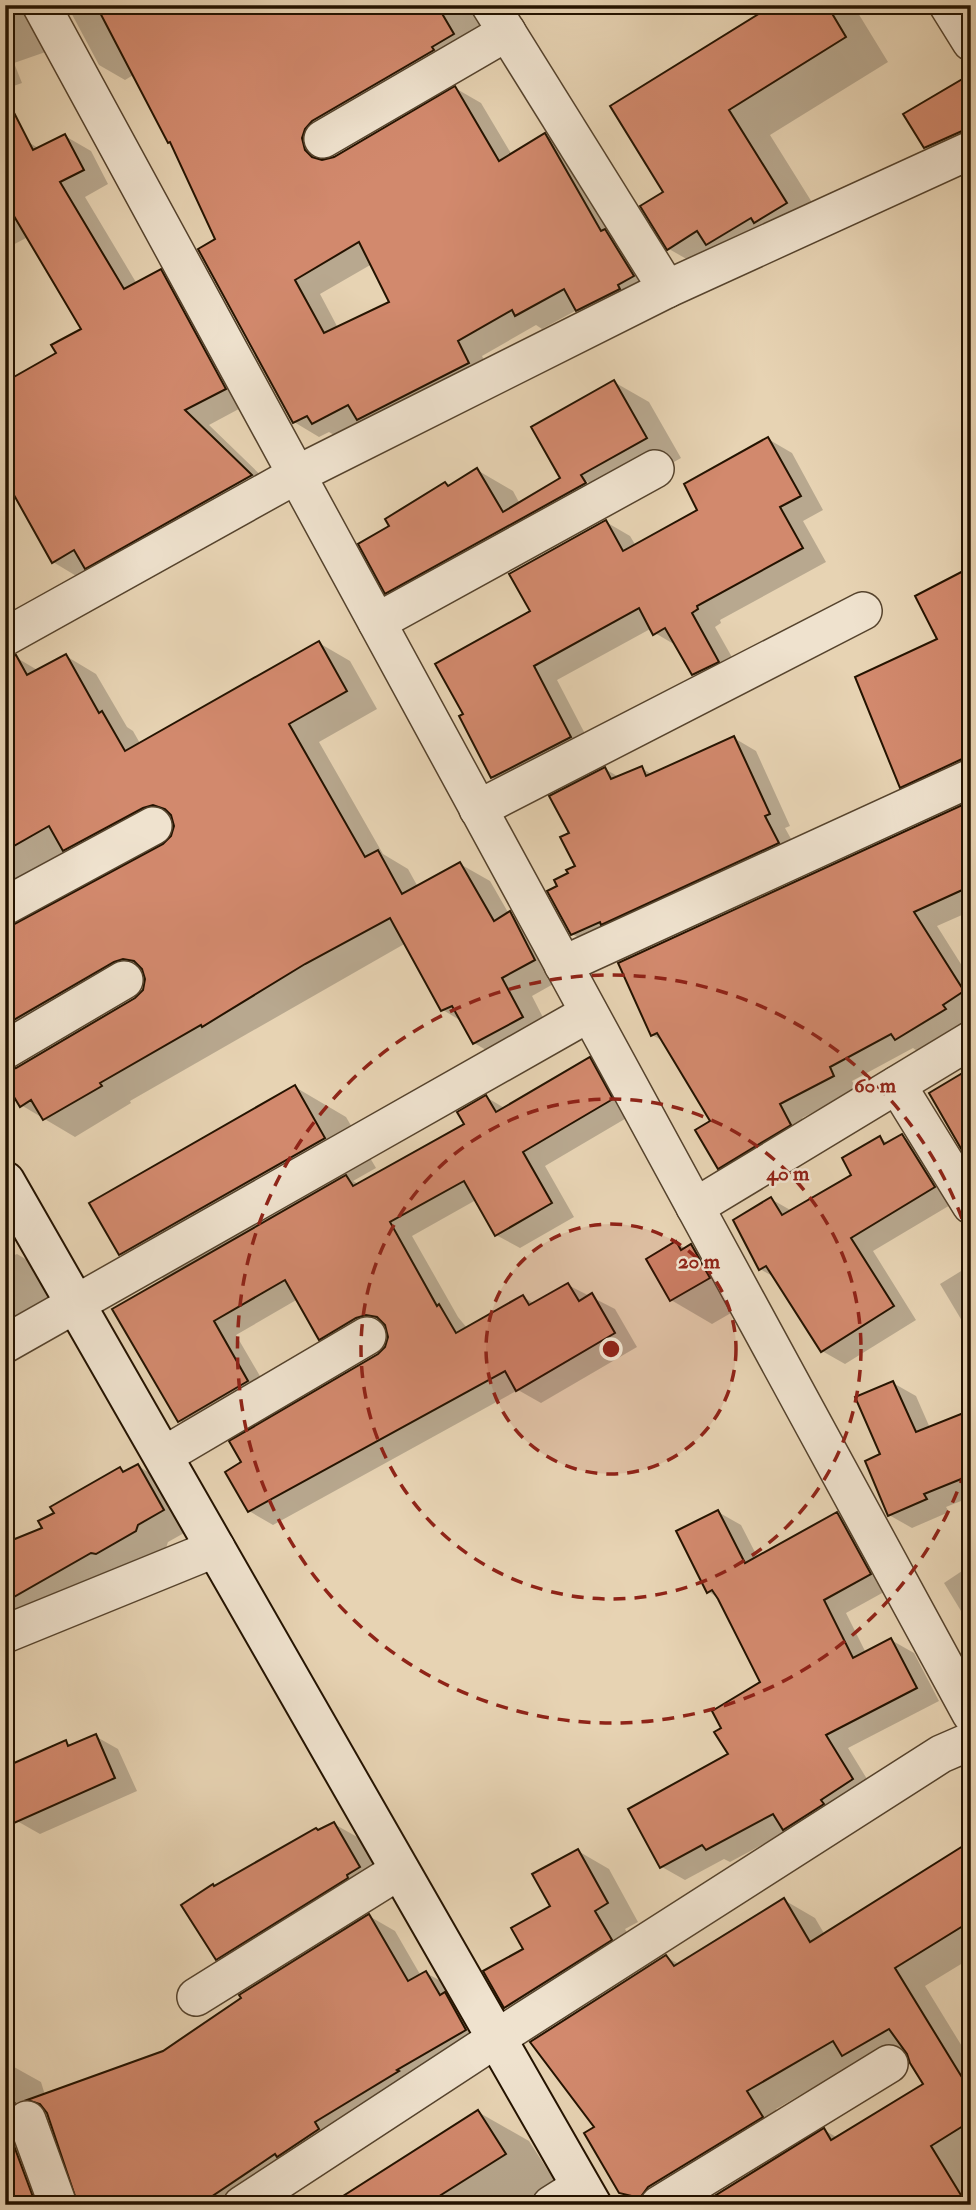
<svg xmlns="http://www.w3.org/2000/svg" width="976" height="2210" font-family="'IM FELL Double Pica',serif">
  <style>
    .shadow { fill: #0003; fill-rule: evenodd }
    .building { fill: #d2896d; stroke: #241300; stroke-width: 2; fill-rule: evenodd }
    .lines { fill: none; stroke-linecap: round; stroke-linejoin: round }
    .street-casing { stroke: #55432d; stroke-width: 40 }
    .secondary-casing { stroke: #241300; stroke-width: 42 }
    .street { stroke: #efe2ce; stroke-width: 37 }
    .secondary { stroke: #efe2ce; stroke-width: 38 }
    .ring { fill: none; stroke: #8f2418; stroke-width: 3.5; stroke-dasharray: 12 9 }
    .centre { fill: #8f2418; stroke: #efe2ce; stroke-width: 3.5 }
    .ring-label { font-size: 21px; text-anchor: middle; font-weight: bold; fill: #8f2418; stroke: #efe2ce; stroke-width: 5; stroke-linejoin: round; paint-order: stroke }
  </style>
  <rect width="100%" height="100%" fill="#e7d3b3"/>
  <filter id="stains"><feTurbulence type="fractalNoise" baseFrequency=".00286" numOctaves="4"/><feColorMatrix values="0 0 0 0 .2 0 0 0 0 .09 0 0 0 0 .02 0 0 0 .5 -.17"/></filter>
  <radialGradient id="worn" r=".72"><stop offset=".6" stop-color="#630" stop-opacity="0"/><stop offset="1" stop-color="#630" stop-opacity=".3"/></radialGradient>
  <g class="shadow">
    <polygon points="5,5 52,5 57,48 14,63 22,83 5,89"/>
    <path d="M67,5H490L495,15L327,154L329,160L455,88L481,103L512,155L545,135L570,150L659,291L602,325L577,310L542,329L536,325L482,356L493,378L339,438L329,432L319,437L294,422L217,240L172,144L169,142L135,74L125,80L99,65ZM372,264L391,302L338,328L320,294Z"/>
    <polygon points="776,5 851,5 855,8 888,62 770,135 828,228 711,273 669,249 665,193"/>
    <polygon points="971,76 971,150 948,160 925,147"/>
    <polygon points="5,105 28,142 40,149 65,136 91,151 108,184 85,197 137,284 161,271 186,286 250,403 209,425 276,490 78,577 53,562 17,497 7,491 5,493 5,384 58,354 83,330 28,237 5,249"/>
    <polygon points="614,382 649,402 681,458 615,495 618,500 586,481 586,486 619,504 422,613 386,592 392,527 445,484 450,487 477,470 513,491 520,504 562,478"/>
    <polygon points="768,439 792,453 823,510 803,521 826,562 720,620 721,623 715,627 742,675 717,688 693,674 677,646 655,633 652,628 557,680 594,751 517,791 493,777 462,717 533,612 606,522 630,536 636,546 699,510"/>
    <polygon points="971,576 971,779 925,800 901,786 939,640"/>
    <path d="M319,643L350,661L377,709L319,742L383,854L408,869L418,887L460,864L490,881L509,914L541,931L564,978L532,996L552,1035L505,1061L474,1043L463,1022L443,1010L406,943L130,1101L131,1103L75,1137L21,1105L16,1070L136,999L144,991L146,978L25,1049L5,1058V664L17,658L39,671L66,656L96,674L127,727L133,731L141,745ZM177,823L173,837L164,846L13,927L24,875L66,851L95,867Z"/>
    <polygon points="734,738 756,751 790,826 785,828 800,855 594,946 572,934 559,887 578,867 571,834 605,769 619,777 641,768 653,775"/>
    <polygon points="971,803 971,911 937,926 971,980 971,1016 966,1019 969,1023 920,1053 913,1048 852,1081 857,1089 802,1118 813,1138 743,1181 719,1167 712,1122 665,1042 652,1035"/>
    <polygon points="592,1064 616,1078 635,1113 545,1166 574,1217 520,1248 496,1235 476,1200 412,1236 458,1317 467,1328 523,1297 535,1304 568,1285 615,1309 637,1347 541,1403 518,1390 273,1525 249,1511 386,1348 390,1337 388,1329 344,1352 320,1339 298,1299 236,1335 271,1395 203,1434 179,1420 166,1280 120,1254 295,1087 346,1117 376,1168 353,1181 360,1185 467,1125 486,1097 506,1109"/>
    <polygon points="902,1136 925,1149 957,1201 873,1251 916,1320 845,1364 822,1351 776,1278 760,1269 771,1199 792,1211 854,1176 880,1138 889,1144"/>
    <polygon points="676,1243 686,1249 691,1246 732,1270 750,1302 712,1324 671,1300"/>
    <polygon points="5,1244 12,1256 17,1254 39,1267 55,1294 40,1303 49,1320 5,1346"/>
    <polygon points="971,1265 971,1336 940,1284"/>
    <polygon points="893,1383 916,1396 930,1428 971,1412 971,1497 946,1507 949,1512 912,1528 889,1515 883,1455"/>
    <polygon points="138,1466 168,1484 193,1528 168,1542 166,1548 127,1571 14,1650 5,1653 5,1545 45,1529 56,1513 120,1469 126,1472"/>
    <polygon points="718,1512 741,1525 758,1558 837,1514 860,1528 893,1587 846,1613 866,1653 891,1640 914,1653 939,1701 848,1748 875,1792 788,1831 730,1862 724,1859 685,1880 662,1867 731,1755 724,1728 763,1682 720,1599 709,1592"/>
    <polygon points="971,1565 971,1617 961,1611 944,1583"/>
    <polygon points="95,1736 118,1749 137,1791 40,1834 17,1821 66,1742 72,1746"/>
    <polygon points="334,1824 368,1843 393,1887 252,1978 218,1958 215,1888"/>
    <polygon points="971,1843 971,1958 925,1986 971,2061 971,2158 961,2164 971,2180 971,2205 703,2205 824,2130 838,2138 925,2084 909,2052 874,2073 856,2063 776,2109 792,2135 644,2205 620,2191 596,2128 666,1957 679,1964 784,1900 815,1918 825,1935"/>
    <polygon points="578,1851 609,1869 638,1922 625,1929 642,1958 537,2025 506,2006 525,1950 552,1907"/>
    <polygon points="369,1916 395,1931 421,1976 426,1973 452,1987 491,2045 246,2205 80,2205 57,2139 58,2158 75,2205 5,2205 5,2062 41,2082 45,2095 163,2053"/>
    <polygon points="478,2112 529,2141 556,2183 523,2205 332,2205"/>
  </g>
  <g class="building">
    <path d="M96,5H437L454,34L432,47L434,50L312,121L305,129L302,138L305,150L312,157L322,160L334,157L455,86L499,161L545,133L601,231L605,229L634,276L618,285L620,289L576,311L564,289L515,316L512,310L458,341L469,363L357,420L348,405L312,424L307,416L293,423L198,249L215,239L170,142L168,143ZM359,242L389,302L324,333L295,280Z"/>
    <polygon points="773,5 827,5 846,37 729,110 787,203 754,223 751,218 706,245 697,231 667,250 640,206 663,192 610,106"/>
    <polygon points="971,74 971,129 962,131 924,148 903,114"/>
    <polygon points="5,95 33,150 65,134 84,170 60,182 124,289 161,269 226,389 185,410 252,475 85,569 74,550 52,563 5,479 5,382 56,353 51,345 81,329 5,201"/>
    <polygon points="614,380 647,438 581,475 586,483 385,594 358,544 389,526 385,519 445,482 448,486 477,468 503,512 560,478 531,427"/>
    <polygon points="768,437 801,496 780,507 803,548 697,606 698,609 692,613 719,662 692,675 665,628 653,635 639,608 534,666 571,737 491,778 459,716 463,714 435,664 530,611 509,574 606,520 623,551 697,510 684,484"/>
    <polygon points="971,567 971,757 962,759 900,788 855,677 937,639 915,596"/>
    <polygon points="319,641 347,691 289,724 365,857 378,850 402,894 460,862 494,921 510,911 535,960 502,978 523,1017 473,1044 452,1006 441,1011 390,918 305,964 202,1027 201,1025 100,1083 102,1086 43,1120 31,1100 20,1107 5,1082 5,1071 16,1068 135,998 143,990 145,979 142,969 134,961 123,959 114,962 5,1025 5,929 163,844 171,836 174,826 171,815 165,809 153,805 143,808 63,851 49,826 5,851 5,658 16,655 27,675 66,654 99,713 102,711 125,751"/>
    <polygon points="734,736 770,814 765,816 779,843 601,925 600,922 571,935 547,891 557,886 554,880 568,873 566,870 575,866 560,837 569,833 549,796 605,767 611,779 642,766 646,776"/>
    <polygon points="971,801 971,886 914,912 964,991 943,1005 946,1009 895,1040 891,1034 830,1067 834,1076 780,1104 791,1125 718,1169 695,1130 710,1121 657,1033 651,1036 618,963"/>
    <polygon points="590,1057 613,1099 523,1152 552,1203 495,1236 464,1181 390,1222 437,1306 439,1304 456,1333 523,1295 529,1305 568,1283 579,1301 592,1293 615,1333 516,1391 505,1371 248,1512 225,1472 241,1462 229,1441 378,1354 385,1347 388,1337 385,1325 377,1317 366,1315 356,1318 319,1340 285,1280 214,1321 248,1381 178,1422 112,1309 346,1175 353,1186 464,1124 457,1112 486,1095 496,1112"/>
    <polygon points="971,1068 971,1160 969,1158 967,1159 929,1093"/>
    <polygon points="295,1085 325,1138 119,1255 89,1203"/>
    <polygon points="902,1134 935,1187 851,1238 894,1306 821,1352 766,1266 759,1270 733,1220 771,1197 782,1215 851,1175 842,1158 880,1136 884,1144"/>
    <polygon points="676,1241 681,1250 691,1244 710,1278 670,1301 646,1259"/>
    <polygon points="893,1381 916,1432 971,1410 971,1475 924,1494 927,1499 888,1516 865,1461 880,1454 855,1397"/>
    <polygon points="138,1464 164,1510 138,1525 136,1531 96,1554 91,1553 5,1602 5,1543 42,1528 38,1521 54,1513 50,1507 120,1467 123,1472"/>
    <polygon points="718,1510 745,1563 837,1512 871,1574 824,1600 853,1658 891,1638 917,1688 826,1735 853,1779 821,1800 824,1804 783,1830 773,1814 706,1850 702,1845 660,1868 628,1809 728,1754 714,1732 721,1728 712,1711 760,1682 718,1599 712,1590 707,1593 676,1531"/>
    <polygon points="96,1734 115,1778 5,1827 5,1767 66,1740 68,1746"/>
    <polygon points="334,1822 360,1867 347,1875 348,1878 216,1960 181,1905 213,1884 214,1886 316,1828 318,1830"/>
    <polygon points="971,1841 971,1921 895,1968 971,2092 971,2121 931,2146 967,2205 700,2205 824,2128 831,2140 923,2084 910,2063 907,2054 889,2029 842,2056 833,2041 747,2091 763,2117 648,2187 640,2198 619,2193 584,2133 594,2127 530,2042 666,1955 674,1966 784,1898 810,1942"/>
    <polygon points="578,1849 608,1903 595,1911 612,1940 504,2008 483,1971 523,1949 511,1928 550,1906 532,1874"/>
    <polygon points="369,1914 408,1981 426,1971 440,1995 445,1992 466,2030 397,2070 399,2071 315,2122 319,2129 277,2157 275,2154 199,2205 78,2205 47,2113 40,2104 27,2100 163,2051 241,1998 239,1995"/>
    <polygon points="14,2104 7,2116 7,2127 36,2205 5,2205 5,2107"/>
    <polygon points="478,2110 506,2154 425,2205 329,2205"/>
  </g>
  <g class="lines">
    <defs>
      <g id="street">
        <polyline points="41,5 971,1714"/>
        <polyline points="490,5 667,289"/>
        <polyline points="948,5 971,42"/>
        <polyline points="323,139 507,32"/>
        <polyline points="377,622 655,469"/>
        <polyline points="5,637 296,475 667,289 971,150"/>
        <polyline points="478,809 863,611"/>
        <polyline points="5,906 153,826"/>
        <polyline points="563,965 971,778"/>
        <polyline points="5,1050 124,980"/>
        <polyline points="897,1085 971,1205"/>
        <polyline points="695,1207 971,1040"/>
        <polyline points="5,1344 589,1013"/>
        <polyline points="163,1456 367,1336"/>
        <polyline points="5,1634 216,1548"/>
        <polyline points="196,1997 400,1870"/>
        <polyline points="27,2120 58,2205"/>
        <polyline points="242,2205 497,2038 941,1754 971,1741"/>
        <polyline points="551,2205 581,2186"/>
        <polyline points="659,2205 889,2064"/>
      </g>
      <polyline id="secondary" points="5,1181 592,2205"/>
    </defs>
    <use href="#street" class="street-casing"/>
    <use href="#secondary" class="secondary-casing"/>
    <use href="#street" class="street"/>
    <use href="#secondary" class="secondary"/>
  </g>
  <circle cx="611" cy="1349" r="125" fill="#8f2418" fill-opacity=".12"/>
  <g class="ring">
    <circle cx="611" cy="1349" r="125"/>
    <circle cx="611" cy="1349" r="250"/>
    <path d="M971 1452A374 374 0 1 1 971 1246"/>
  </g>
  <circle cx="611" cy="1349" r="10" class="centre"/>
  <g class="ring-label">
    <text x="875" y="1092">60 m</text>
    <text x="788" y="1180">40 m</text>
    <text x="699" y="1268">20 m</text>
  </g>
  <rect width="976" height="2210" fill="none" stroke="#e7d3b3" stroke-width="28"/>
  <rect x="7" y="7" width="962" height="2196" fill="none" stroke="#241300" stroke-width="3.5"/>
  <rect x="14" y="14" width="948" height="2182" fill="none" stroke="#241300" stroke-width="2"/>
  <rect width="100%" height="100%" filter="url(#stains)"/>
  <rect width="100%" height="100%" fill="url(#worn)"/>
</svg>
